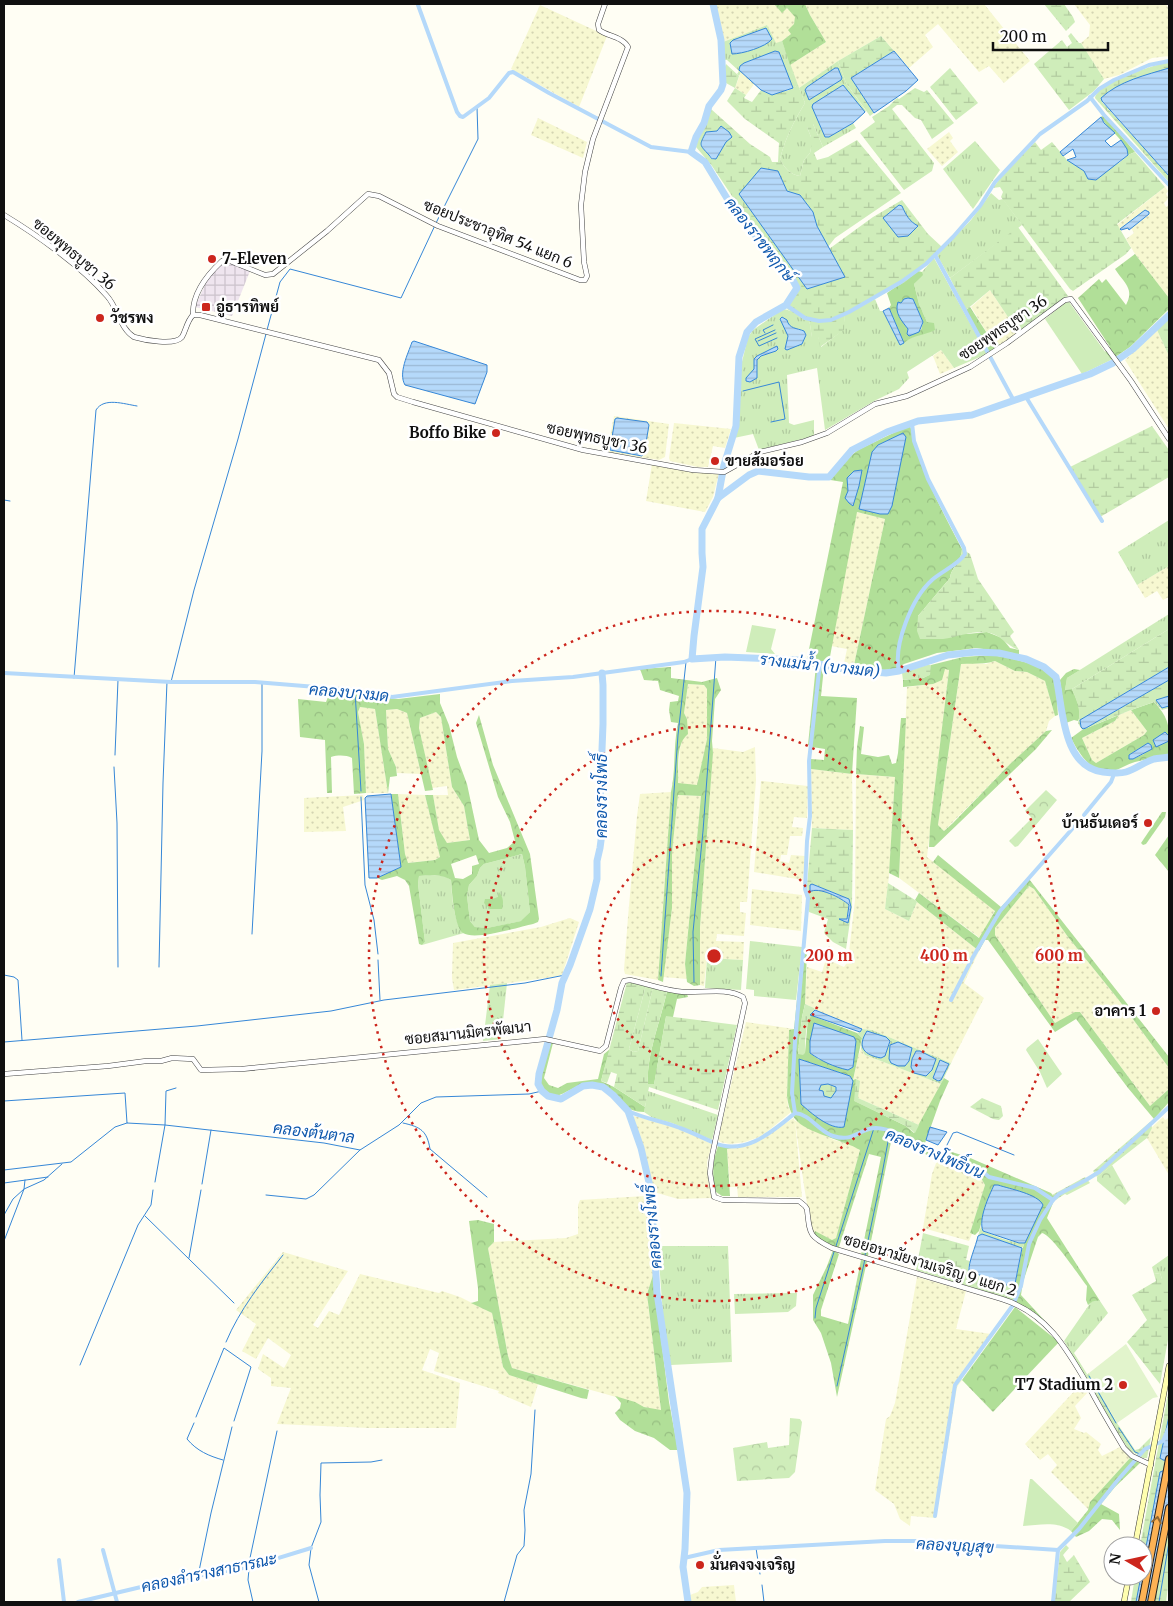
<svg xmlns="http://www.w3.org/2000/svg" width="1173" height="1606" font-family="Merriweather,Sarabun,serif">
  <style>
    .industrial { fill: url(#industrial-grid) }
    .farmland { fill: url(#farmland-dots) }
    .grass { fill: url(#grass-tufts) }
    .forest { fill: url(#forest-crowns); fill-rule: evenodd }
    .wetland { fill: url(#wetland-marsh); fill-rule: evenodd }
    .park { fill: url(#park-crowns) }
    .garden { fill: #cfedba }
    .pitch { fill: #e2f4cc }
    .water { fill: url(#water-rules); stroke: #3687d7; fill-rule: evenodd }
    .lines { fill: none; stroke-linecap: round; stroke-linejoin: round }
    .stream { stroke: #3687d7; stroke-width: 1 }
    .canal { stroke: #b5d9fa; stroke-width: 4 }
    .river { stroke: #b5d9fa; stroke-width: 7 }
    .tertiary-casing { stroke: #434343; stroke-width: 5.5 }
    .secondary-casing { stroke: #323232; stroke-width: 6 }
    .motorway-casing { stroke: #212121; stroke-width: 8 }
    .tertiary { stroke: #fff; stroke-width: 4.5 }
    .secondary { stroke: #fffeaf; stroke-width: 5 }
    .motorway { stroke: #fdb254; stroke-width: 6 }
    .oneway { stroke: #926935 }
    .ring { fill: none; stroke: #cc261d; stroke-width: 2.5; stroke-dasharray: 2.5 5 }
    .poi-dot { fill: #cc261d; stroke: #fff; stroke-width: 2 }
    .labels { text-anchor: middle; stroke-width: 5; stroke-linejoin: round; paint-order: stroke }
    .street-label { font-size: 15px; fill: #101010; stroke: #fff }
    .poi-label { font-size: 15px; font-weight: bold; fill: #101010; stroke: #fff; text-anchor: start }
    .water-label { font-size: 16px; font-style: italic; fill: #0f58ad; stroke: #fff }
    .centre { fill: #cc261d; stroke: #fff; stroke-width: 2.5 }
    .ring-label { font-size: 15px; text-anchor: middle; font-weight: bold; fill: #cc261d; stroke: #fff; stroke-width: 5; stroke-linejoin: round; paint-order: stroke }
  </style>
  <defs>
    <pattern id="industrial-grid" width="8" height="8" patternUnits="userSpaceOnUse" patternTransform="scale(1.25)"><rect width="8" height="8" fill="#efe5ef"/><path d="M0 4h8M4 0v8" fill="none" stroke="#ccc3cc"/></pattern>
    <pattern id="farmland-dots" width="8" height="8" patternUnits="userSpaceOnUse" patternTransform="scale(1.25)"><rect width="8" height="8" fill="#f7f8d1"/><path d="M2 2h.1M6 6h.1" fill="none" stroke="#d3d4b2" stroke-width="1.8" stroke-linecap="round"/></pattern>
    <pattern id="grass-tufts" width="24" height="20" patternUnits="userSpaceOnUse" patternTransform="scale(1.25)"><rect width="24" height="20" fill="#cfedba"/><path d="M3 7l-1-3M5 7V3M7 7l1-3M15 17l-1-3M17 17v-4M19 17l1-3" fill="none" stroke="#b1ca9f"/></pattern>
    <pattern id="forest-crowns" width="20" height="18" patternUnits="userSpaceOnUse" patternTransform="scale(1.25)"><rect width="20" height="18" fill="#b1df98"/><path d="M2 6a3 3 0 1 1 6 0M12 15a3 3 0 1 1 6 0" fill="none" stroke="#97be82"/></pattern>
    <pattern id="wetland-marsh" width="20" height="14" patternUnits="userSpaceOnUse" patternTransform="scale(1.25)"><rect width="20" height="14" fill="#cfedba"/><path d="M1 5h8M5 5V1M11 12h8M15 12V8" fill="none" stroke="#b1ca9f"/></pattern>
    <pattern id="park-crowns" width="20" height="18" patternUnits="userSpaceOnUse" patternTransform="scale(1.25)"><rect width="20" height="18" fill="#cfedba"/><path d="M2 6a3 3 0 1 1 6 0M12 15a3 3 0 1 1 6 0" fill="none" stroke="#b1ca9f"/></pattern>
    <pattern id="water-rules" width="6" height="5" patternUnits="userSpaceOnUse" patternTransform="scale(1.25)"><rect width="6" height="5" fill="#b5d9fa"/><path d="M0 2.5h6" fill="none" stroke="#9bb9d5"/></pattern>
  </defs>
  <rect width="100%" height="100%" fill="#fffef4"/>
  <polygon class="industrial" points="225,261 250,271 232,316 195,307 208,278"/>
  <g class="farmland">
    <polygon points="716,4 774,4 782,12 787,8 796,17 791,34 782,41 776,44 767,25 723,42"/>
    <polygon points="805,4 984,4 1030,61 1004,83 989,66 979,72 938,24 925,35 933,47 909,68 881,36 838,61 799,88 790,65 826,42 810,15"/>
    <polygon points="1074,4 1166,4 1169,9 1169,56 1152,58 1119,75 1104,79 1081,43 1089,36 1090,25"/>
    <polygon points="540,5 607,36 579,107 511,69"/>
    <polygon points="741,72 755,83 746,95 735,88"/>
    <polygon points="538,118 587,142 583,158 531,135"/>
    <polygon points="949,132 953,138 950,141 958,152 942,166 927,149"/>
    <polygon points="1165,187 1168,191 1166,194 1168,197 1167,200 1164,203 1166,207 1169,205 1169,298 1135,254 1126,239 1134,233 1131,228 1149,215 1145,210 1120,229 1117,225"/>
    <polygon points="990,290 1018,332 1001,345 992,341 971,307"/>
    <polygon points="1157,330 1169,356 1169,429 1125,360"/>
    <polygon points="941,350 954,368 940,374 933,356"/>
    <polygon points="614,416 669,424 665,457 659,460 607,452"/>
    <polygon points="674,423 731,429 725,448 713,446 708,467 698,467 670,461 669,458"/>
    <polygon points="652,464 719,473 713,497 705,512 646,501"/>
    <polygon points="856,512 885,519 854,665 844,663 847,649 831,646"/>
    <polygon points="1169,566 1169,597 1163,600 1157,591 1145,598 1137,585"/>
    <polygon points="995,661 1015,671 1027,672 1045,681 1055,716 1049,721 1046,731 1010,764 944,831 938,825 961,664 972,663 986,664"/>
    <polygon points="945,669 949,669 927,857 995,910 980,938 899,878 907,687 933,684"/>
    <polygon points="688,684 704,685 707,689 707,739 697,786 678,784 680,749 687,719 684,713"/>
    <polygon points="360,707 375,709 388,793 366,793 364,744 358,712"/>
    <polygon points="397,709 407,713 421,774 397,773 396,767 388,749 386,710"/>
    <polygon points="1131,710 1147,731 1144,735 1096,763 1092,760 1082,738 1115,721 1119,715"/>
    <polygon points="436,712 441,717 452,787 464,806 470,840 447,843 439,831 433,795 448,795 447,786 432,788 419,728 420,718"/>
    <polygon points="755,747 756,780 747,902 740,902 740,912 746,913 744,936 717,934 716,941 744,942 743,960 707,958 704,986 700,985 700,927 713,748 743,752"/>
    <polygon points="811,769 852,774 853,830 812,828"/>
    <polygon points="856,774 895,777 889,876 885,909 909,921 917,902 979,951 964,983 984,998 951,1063 872,1030 862,1029 815,1010 814,1008 805,1004 807,967 822,972 826,959 844,967 848,961 855,900"/>
    <polygon points="761,781 808,786 807,818 794,817 792,827 803,828 802,836 790,836 787,855 781,855 780,861 789,863 791,855 805,856 803,880 754,872"/>
    <polygon points="671,792 658,980 625,974 624,970 628,917 637,816 640,794"/>
    <polygon points="398,794 425,795 440,857 435,860 407,863 405,854"/>
    <polygon points="363,795 364,800 343,807 346,831 304,832 304,798"/>
    <polygon points="678,795 701,796 685,964 687,979 663,977 672,908 672,852"/>
    <polygon points="1029,886 1034,889 1068,937 1118,999 1169,1068 1169,1089 1150,1106 1080,1012 1055,1023 995,935 995,928"/>
    <polygon points="752,889 802,895 801,931 750,925"/>
    <polygon points="570,918 579,922 562,975 553,977 454,990 452,978 453,943 541,927"/>
    <polygon points="746,1022 794,1029 789,1031 787,1096 788,1106 791,1112 762,1136 745,1142 730,1144 720,1142 718,1139"/>
    <polygon points="861,1049 865,1055 941,1084 919,1125 858,1098 853,1081 858,1056"/>
    <polygon points="634,1116 685,1130 712,1144 707,1162 708,1179 712,1198 678,1199 654,1192 634,1121"/>
    <polygon points="1163,1117 1165,1120 1169,1118 1169,1175 1147,1138 1150,1129"/>
    <polygon points="794,1118 794,1120 807,1127 834,1140 853,1145 860,1150 836,1238 832,1240 814,1234 811,1227 804,1186 795,1121 802,1197 738,1197 737,1187 730,1187 727,1149 749,1145"/>
    <polygon points="938,1158 972,1171 981,1178 985,1185 970,1233 972,1234 969,1241 923,1228 932,1174"/>
    <polygon points="645,1196 648,1197 653,1275 647,1294 661,1411 644,1407 634,1402 512,1368 508,1356 488,1248 494,1242 566,1238 578,1234 578,1205 580,1200"/>
    <polygon points="283,1252 348,1271 313,1325 318,1328 329,1311 339,1315 360,1274 439,1293 442,1291 460,1297 492,1313 503,1367 509,1375 538,1384 531,1407 498,1393 499,1391 434,1371 439,1353 430,1349 422,1370 460,1383 456,1428 369,1428 277,1424 291,1388 271,1386 271,1378 258,1369 263,1354 284,1368 291,1355 268,1338 256,1359 242,1351 256,1324 236,1310"/>
    <polygon points="917,1277 966,1291 956,1329 991,1334 961,1373 962,1380 957,1387 936,1518 911,1516 910,1526 900,1519 894,1504 875,1490 886,1419 890,1416 895,1403"/>
    <polygon points="1081,1384 1088,1392 1075,1406 1081,1418 1074,1429 1084,1433 1086,1432 1101,1444 1098,1450 1102,1456 1120,1447 1130,1458 1090,1502 1089,1510 1051,1472 1057,1465 1048,1454 1040,1460 1025,1444"/>
    <polygon points="734,1585 736,1602 691,1602 690,1595 698,1592 702,1587"/>
  </g>
  <g class="grass">
    <polygon points="767,25 776,43 782,41 798,85 793,88 778,51 744,63 739,70 741,72 739,76 737,74 739,71 727,60 725,60 723,42"/>
    <path d="M838,61L846,83L866,111L865,112L843,85L813,104L829,137L853,123L856,128L823,147L813,124L807,127L811,137V148L810,153L804,160L800,176C790,175 784,167 780,159C785,139 794,121 805,103L799,88Z"/>
    <polygon points="975,141 1000,170 973,209 943,169"/>
    <polygon points="991,193 999,200 1003,199 1022,225 950,278 937,255 971,220"/>
    <path d="M934,258L987,354L954,368L941,350L907,372L909,378L899,389L876,400L825,430L817,368L787,375L789,423L794,425L814,420V436L759,450L753,434L734,438L740,391L741,366L748,337L753,330L783,309C791,310 800,316 809,318L812,337L818,336L821,347L843,330L845,315L875,299L880,311H883L890,326L907,340L919,334L927,322L919,304L914,284L922,275V272Z"/>
    <polygon points="1169,520 1169,566 1137,585 1118,552"/>
    <polygon points="1169,614 1169,629 1072,689 1065,690 1067,678"/>
    <polygon points="522,854 525,867 530,912 522,921 487,928 475,927 470,921 467,896 469,885 477,876 480,868 484,864"/>
    <path d="M430,875L445,876L451,880C452,895 453,922 464,933L422,945L425,942L418,884L419,876Z"/>
    <polygon points="750,941 802,947 796,1000 754,996 754,990 746,989"/>
    <polygon points="707,958 743,960 741,990 705,988"/>
    <polygon points="507,983 501,1039 483,1041 490,985"/>
    <polygon points="646,985 653,987 638,1051 633,1052 629,1049"/>
    <polygon points="862,1029 872,1030 951,1063 941,1084 865,1055 861,1049 862,1038 857,1033 860,1032"/>
    <polygon points="648,1091 718,1115 712,1140 672,1123 653,1118 644,1112"/>
    <path d="M981,1226L983,1231C995,1236 1011,1243 1025,1243L1022,1248L982,1234L978,1236Z"/>
    <polygon points="659,1246 728,1246 732,1362 671,1365 670,1367 663,1315 658,1247"/>
    <polygon points="1169,1255 1169,1279 1162,1279 1160,1273 1154,1274 1152,1267"/>
    <polygon points="797,1293 796,1306 788,1312 735,1314 734,1294"/>
    <polygon points="1096,1300 1100,1301 1108,1313 1074,1353 1087,1374 1085,1376 1064,1341 1091,1302"/>
  </g>
  <g class="forest">
    <polygon points="774,4 805,4 810,15 826,42 790,65 782,41 791,34 788,30 794,24 795,17 787,8 782,13"/>
    <path d="M1102,116L1105,117L1135,152L1128,155C1126,139 1108,131 1101,117Z"/>
    <path d="M1135,254L1169,298V309L1130,347L1111,360L1105,352L1110,347L1078,298L1099,279L1102,283L1106,279L1126,305C1135,289 1124,283 1115,269Z"/>
    <path d="M918,271L922,272L923,275L914,284L919,304L927,322L934,323L935,330C923,336 915,334 904,343L889,308L891,305L887,293ZM913,299L923,322L921,330L907,334L908,329L899,316L902,303Z"/>
    <polygon points="970,307 992,341 1001,345 990,353 966,310"/>
    <path d="M910,425C921,472 940,507 962,549C962,561 951,567 950,578L918,616L967,634L987,632L1002,638L1010,648L1019,650V656L1013,653L976,648L937,653L904,664L896,669L883,670L854,665L885,519L857,512L829,662L807,659L843,482L824,479L828,474L858,450ZM893,438L880,514L859,509L878,445Z"/>
    <path d="M977,656C984,656 991,655 997,656C1011,658 1044,665 1052,676C1058,684 1057,705 1058,715L1055,716L1045,681L1027,672L1015,671L995,661C984,665 973,663 961,664L938,825L944,831L953,823L1010,764L1046,731L1052,730L1036,749L934,847H929L930,827L949,670L945,669L942,680L933,684L903,687V680L923,678L929,675L931,665L963,657Z"/>
    <polygon points="816,665 824,667 821,696 857,698 852,774 811,769 811,759 824,760 825,749 812,747 808,745"/>
    <path d="M671,667V678L702,682L717,678L721,690L715,699L712,741L713,753L700,927V985L694,986L687,982L685,964L701,796L678,795L672,852V908L663,982L658,980L671,792C676,769 673,746 678,723L671,722L669,710L670,702L678,701L679,696L660,690L658,681L644,680L640,669ZM688,684L704,685L707,689V739L697,785L678,783C679,768 675,744 688,734L687,719L684,713Z"/>
    <path d="M1074,669L1080,670L1067,678L1065,690L1072,689C1076,698 1083,712 1078,721L1074,720L1066,723L1060,680L1066,673Z"/>
    <path d="M335,691L398,699L440,694V703L449,725L457,757L467,784L479,840L489,853L507,848L515,841L510,822L498,797L476,723L479,715L493,765L530,854L539,919L538,922L533,924C519,927 475,941 463,933C454,926 452,892 451,880C442,874 430,875 419,876L418,884L425,942L422,945L419,944L409,886L405,880L397,876L382,880L377,878L401,867L391,794H398L405,854L408,863L435,860L440,857L425,795H433L439,830L447,843L470,840L464,806L452,787L441,717L436,712L420,718L419,728L433,790L425,791L407,713L397,709L386,710L388,749L396,767L397,776L390,777L388,793L375,709L360,707L358,712L364,744L366,793L354,794L352,758C346,755 338,755 331,757L332,793H327L325,740L300,737L298,699L326,702L330,692ZM522,854L525,867L530,912L521,921L487,928L475,927L470,921L467,896L469,885L477,876L480,868L484,864ZM476,855L479,864L472,866V874L463,879L455,878L451,864Z"/>
    <path d="M1154,702C1172,721 1169,730 1169,755C1158,757 1146,759 1135,762C1127,764 1121,769 1113,771C1093,777 1078,752 1071,738L1082,730L1119,715L1115,721L1082,738L1092,760L1096,763L1144,735L1147,731L1131,710ZM1148,743L1144,754L1133,759H1129V755Z"/>
    <polygon points="901,718 906,718 899,878 889,873 895,777 856,774 857,747 860,726 864,727 861,754 878,757 889,755 892,764 896,763 898,753"/>
    <polygon points="1162,812 1166,812 1165,817 1146,844 1143,845 1141,843"/>
    <polygon points="1169,835 1169,872 1155,855"/>
    <polygon points="938,855 1001,907 1029,879 1169,1057 1169,1068 1118,999 1068,937 1034,889 1029,886 995,928 995,935 1055,1023 1075,1012 1080,1012 1150,1106 1169,1089 1169,1102 1154,1119 1128,1088 1076,1019 1055,1032 988,940 985,940 979,951 917,902 915,900 919,893 979,938 995,911 933,862"/>
    <path d="M499,892C503,897 504,902 502,909H490L484,903L485,899H492L498,897Z"/>
    <path d="M802,950L807,951L805,1004L802,1017L798,1052L805,1053L808,1018L810,1015L857,1033L862,1038L853,1080L856,1079L855,1101L906,1126L914,1133L944,1078L949,1081L940,1101L924,1146L940,1152L942,1149L968,1157L1051,1193L1055,1198L1047,1218L1100,1301C1095,1300 1092,1301 1088,1305L1086,1300L1087,1286C1079,1276 1052,1235 1042,1233L1038,1237L1023,1282L1021,1295L1045,1321L1044,1322L1020,1304L1012,1300L1022,1250L1026,1239L988,1200L979,1231L975,1235L970,1233L985,1185L981,1178L972,1171L938,1158H933L892,1137L868,1256L861,1255L881,1157L869,1154L839,1247L838,1248L819,1239L814,1234L815,1231L832,1240L836,1238L860,1150C844,1140 806,1133 795,1119C790,1112 788,1104 787,1096L789,1030L794,1029ZM856,1041L853,1067L848,1070L818,1059L810,1053ZM799,1059L850,1076L853,1081L801,1104Z"/>
    <path d="M667,991L687,994L688,997L677,999L673,1017H666L654,1085L648,1084C646,1055 661,1020 667,991Z"/>
    <path d="M550,1042L553,1043L544,1078L549,1085L558,1088L567,1083L598,1079L604,1054L610,1049L601,1081L614,1087L645,1107L644,1112C640,1112 635,1111 632,1110C617,1101 610,1082 590,1083C576,1085 567,1093 554,1097C550,1095 544,1091 542,1086C537,1077 547,1052 550,1042Z"/>
    <path d="M718,1146L732,1148L727,1149L730,1196H722L716,1192C712,1176 712,1162 718,1146Z"/>
    <polygon points="478,1220 494,1224 494,1242 488,1248 508,1356 512,1368 589,1390 587,1399 581,1398 509,1375 503,1367 492,1313 471,1303 478,1301 478,1288 469,1221"/>
    <polygon points="833,1250 839,1254 821,1310 821,1316 848,1324 861,1260 867,1261 837,1397 831,1363 821,1333 813,1320 813,1295 827,1266"/>
    <polygon points="653,1275 669,1402 678,1450 670,1450 654,1438 635,1431 620,1420 615,1413 620,1408 621,1403 615,1396 635,1402 644,1407 661,1410 647,1294"/>
    <polygon points="1015,1307 1059,1342 993,1412 962,1380"/>
    <polygon points="1130,1458 1140,1463 1115,1487 1101,1504 1119,1514 1120,1530 1112,1520 1102,1519 1089,1531 1076,1537 1071,1531 1088,1510 1090,1502"/>
  </g>
  <g class="wetland">
    <polygon points="1044,4 1064,4 1073,17 1075,22 1066,31"/>
    <polygon points="1071,33 1079,43 1081,43 1104,79 1094,91 1069,110 1034,64 1062,40 1067,47 1072,43 1068,36"/>
    <polygon points="881,36 894,51 851,78 874,113 870,116 846,83 838,61"/>
    <path d="M1169,62V68L1132,80L1109,91L1102,102L1169,176V182L1095,98C1098,82 1154,65 1169,62Z"/>
    <path d="M726,64L739,76L735,88L746,95L744,98L752,102L761,90L766,93L787,91L798,85L805,103C794,121 785,139 780,159C784,167 790,175 800,176L804,160L810,153L811,148V137L807,127L808,121L813,124L823,147L814,153L817,160L828,157L857,140L901,193L835,238L828,247L817,226L813,212L800,195L787,191L778,171L739,194L807,289L844,277L829,249L873,217L902,200L928,234L942,247L918,271L905,282L845,315L844,330L820,347L818,337L812,338L809,318L799,316L787,309L798,291V284L746,217L712,166L696,147L697,140L711,109L750,144L770,157L772,162H778L779,143L745,119L727,101L735,88L726,83L725,67ZM717,131L726,142L716,159H711L709,155L711,132ZM902,207C906,215 909,221 917,226L888,213Z"/>
    <polygon points="950,68 978,103 956,120 930,87"/>
    <polygon points="915,88 924,92 927,90 954,123 932,139 921,120 915,118 902,105 897,105 892,109 934,163 932,171 904,190 860,133 875,122 872,117 889,106 897,98 899,99"/>
    <polygon points="1035,142 1041,150 1052,142 1067,160 1084,171 1119,163 1128,155 1135,152 1165,187 1117,224 1131,248 1126,254 1073,291 1070,289 1001,197 1003,192 1000,187 993,188 1001,177"/>
    <polygon points="1018,227 1068,296 1018,332 990,290 966,310 950,278"/>
    <polygon points="1169,318 1169,356 1157,330"/>
    <polygon points="1152,426 1169,450 1169,477 1100,517 1070,467"/>
    <path d="M962,549L970,554L978,579L1014,632L1010,636L1019,650C1006,646 1001,634 986,632C971,631 957,637 943,639C936,639 928,639 920,639L917,631L918,616L950,578C951,567 962,561 962,549Z"/>
    <path d="M1169,629V667L1080,720L1086,728L1169,680V696L1156,700L1162,708L1169,706V708L1162,710L1154,702L1131,710L1082,730L1078,723C1082,712 1076,699 1072,689Z"/>
    <polygon points="927,665 931,665 930,675 923,678 903,680 902,673"/>
    <path d="M812,828L853,830L852,907L846,949L833,942L824,933L828,919L809,912L807,885ZM812,884L849,899L851,907L848,922L840,919H847L849,905C842,898 825,890 814,889Z"/>
    <polygon points="888,883 915,900 917,902 909,921 885,909"/>
    <path d="M627,982L646,985L629,1049L633,1052L638,1051L653,987L667,991C661,1019 646,1056 648,1084H654L666,1016L737,1025L718,1110L649,1087L645,1107L614,1087L617,1074L611,1072L607,1083L601,1081Z"/>
    <path d="M805,1004L814,1008L815,1010C805,1022 805,1038 805,1053L803,1055L798,1054V1052L802,1017Z"/>
    <polygon points="856,1079 860,1081 858,1098 919,1125 915,1133 906,1126 854,1101"/>
    <polygon points="828,1084 836,1087 836,1091 831,1098 824,1096 819,1090 821,1085"/>
    <polygon points="982,1098 1001,1106 1003,1116 999,1120 993,1119 970,1107"/>
    <polygon points="1150,1122 1152,1128 1147,1138 1097,1177 1093,1171"/>
    <polygon points="1085,1177 1090,1183 1067,1195 1065,1194 1054,1201 1055,1198 1052,1195"/>
    <polygon points="923,1233 969,1246 966,1260 970,1261 968,1269 1011,1285 1015,1284 1012,1300 916,1270"/>
    <polygon points="1160,1273 1162,1279 1169,1279 1169,1334 1160,1384 1127,1342 1147,1320 1132,1295 1156,1281 1154,1274"/>
    <polygon points="1089,1373 1117,1423 1135,1450 1139,1449 1151,1437 1147,1458 1143,1458 1129,1450 1119,1435 1085,1376"/>
    <polygon points="1169,1388 1169,1579 1166,1602 1131,1602 1135,1576 1143,1576 1143,1546 1140,1546"/>
    <polygon points="1066,1545 1069,1548 1063,1555 1067,1562 1074,1555 1090,1582 1069,1602 1054,1602 1060,1552"/>
  </g>
  <g class="park">
    <polygon points="1046,790 1057,800 1018,846 1015,847 1009,841 1032,818 1025,811"/>
    <polygon points="1112,1165 1131,1199 1125,1205 1097,1181 1097,1177"/>
    <polygon points="790,1418 800,1419 802,1422 795,1472 789,1478 737,1481 733,1448 767,1442 768,1448 789,1445"/>
  </g>
  <g class="garden">
    <polygon points="1069,302 1111,360 1082,374 1045,319 1065,303"/>
    <polygon points="752,625 776,629 771,649 775,654 746,652"/>
    <polygon points="1038,1039 1062,1074 1047,1088 1040,1072 1026,1050 1027,1048"/>
    <path d="M1030,1479H1032L1078,1523L1071,1531C1057,1521 1040,1525 1023,1526Z"/>
  </g>
  <polygon class="pitch" points="1126,1344 1158,1397 1153,1398 1117,1423 1089,1373"/>
  <g class="water">
    <path d="M766,28L772,39C766,47 742,54 732,54L730,43L733,40Z"/>
    <polygon points="775,51 779,52 793,88 772,95 761,90 739,70 740,66 744,63"/>
    <polygon points="894,51 918,80 906,91 874,113 851,78"/>
    <polygon points="835,68 838,68 842,78 841,80 809,100 805,90 807,87"/>
    <path d="M1169,68V176L1102,101L1101,98C1119,81 1146,75 1169,68Z"/>
    <polygon points="843,85 865,112 853,123 829,137 825,137 812,107 813,104"/>
    <polygon points="1101,117 1104,123 1115,133 1105,141 1111,147 1121,140 1127,149 1128,155 1096,180 1088,179 1084,171 1067,160 1076,157 1073,149 1063,156 1060,152"/>
    <path d="M721,126L729,132L732,137L726,142L716,159C709,158 713,160 709,155C699,144 699,146 706,132L717,131Z"/>
    <polygon points="761,168 778,171 787,191 800,195 813,212 817,226 845,277 807,289 739,194"/>
    <path d="M899,205L902,206C906,215 909,221 918,226L908,236L898,237L883,218Z"/>
    <polygon points="1145,210 1149,212 1149,214 1129,230 1128,228 1121,230 1120,229"/>
    <path d="M908,298L913,299L923,322L919,332L909,336L907,334L908,329C902,321 894,313 898,302L901,303L904,299Z"/>
    <polygon points="889,308 904,343 900,345 883,311"/>
    <path d="M782,317L787,320C789,329 797,328 804,331L806,335L802,344L787,350L785,349L788,336L780,319Z"/>
    <path d="M414,341L487,365V372L475,404L405,385C398,373 408,354 412,342Z"/>
    <polygon points="777,346 778,349 776,351 761,356 757,360 757,378 750,382 746,381 746,378 754,369 754,359 757,356"/>
    <polygon points="617,418 647,422 649,425 644,454 642,456 610,450 615,419"/>
    <polygon points="903,433 906,437 892,506 888,514 880,514 859,509 872,452 878,445"/>
    <polygon points="862,470 859,486 853,506 849,503 845,498 848,491 847,478 854,471"/>
    <polygon points="1169,667 1169,680 1086,728 1083,729 1081,727 1080,720"/>
    <polygon points="1169,696 1169,706 1162,708 1156,700"/>
    <polygon points="1165,732 1169,736 1169,741 1156,747 1153,740"/>
    <polygon points="1148,743 1151,745 1152,749 1133,759 1129,759 1129,755"/>
    <polygon points="391,794 401,867 377,878 369,878 365,798 367,796"/>
    <path d="M812,884L849,899L851,907L848,923L839,919H847L849,905C842,898 818,886 810,892V885Z"/>
    <polygon points="815,1010 862,1029 860,1032 810,1015"/>
    <path d="M814,1023L854,1037L856,1041L853,1067L848,1070C834,1067 821,1061 810,1053V1041Z"/>
    <path d="M867,1031L886,1037L890,1041L885,1056L881,1058C865,1055 856,1048 867,1031Z"/>
    <polygon points="898,1042 912,1048 909,1061 905,1066 898,1066 891,1063 889,1059 890,1045"/>
    <polygon points="916,1051 920,1051 936,1059 932,1070 926,1076 914,1073 911,1067 912,1059"/>
    <path d="M799,1059L850,1076L853,1081L844,1127C830,1130 811,1113 801,1104ZM828,1084L836,1087V1091L831,1098L824,1096L823,1091L819,1090L821,1085Z"/>
    <polygon points="940,1060 949,1064 941,1080 938,1081 933,1078"/>
    <polygon points="930,1127 947,1132 938,1145 926,1140"/>
    <path d="M994,1185H998C1010,1189 1038,1194 1043,1205L1025,1243H1019L983,1231C978,1219 989,1196 994,1185Z"/>
    <path d="M982,1234L1022,1248L1015,1284L1006,1285L969,1271C968,1263 976,1246 978,1236Z"/>
    <polygon points="1169,1416 1169,1461 1163,1460 1160,1458"/>
    <polygon points="1165,1470 1169,1470 1169,1521 1153,1602 1136,1602 1141,1576 1143,1576 1143,1563 1160,1472"/>
  </g>
  <g class="lines">
    <g class="stream">
      <polyline points="267,330 280,282 290,269 401,298 437,221 478,139 477,107"/>
      <polyline points="775,330 755,339 759,346 777,338"/>
      <polyline points="765,333 763,330 773,325"/>
      <polyline points="758,341 776,333"/>
      <polyline points="743,391 779,382 785,419 771,422"/>
      <polyline points="4,500 10,501"/>
      <path d="M74,678L96,410C104,397 124,404 137,406"/>
      <polyline points="171,682 194,590 238,439 266,334"/>
      <polyline points="355,691 361,791"/>
      <polyline points="115,755 118,680"/>
      <polyline points="114,767 117,823 118,967"/>
      <polyline points="361,797 365,885 374,920 378,954"/>
      <polyline points="252,934 262,751 262,683"/>
      <polyline points="378,960 380,1000"/>
      <polyline points="159,967 163,783 167,682"/>
      <polyline points="4,975 14,977 18,980 22,1040"/>
      <polyline points="661,976 678,735 686,662"/>
      <polyline points="694,982 693,932 703,831 716,657"/>
      <polyline points="4,1042 197,1026 331,1011 384,1000 525,983 565,975"/>
      <polyline points="4,1101 125,1093 127,1123 165,1125 324,1143 360,1150 399,1125 421,1103 436,1097 529,1094 542,1091"/>
      <path d="M403,1123C421,1127 427,1131 430,1149L487,1197"/>
      <polyline points="942,1155 953,1133 957,1132 1014,1155"/>
      <polyline points="4,1170 71,1162 115,1127 127,1123"/>
      <polyline points="155,1182 165,1125 166,1091 176,1088"/>
      <polyline points="4,1183 48,1177"/>
      <polyline points="202,1184 211,1130"/>
      <polyline points="266,1195 306,1199 314,1195 360,1150"/>
      <polyline points="4,1215 13,1199 24,1189 44,1180 62,1164"/>
      <polyline points="145,1216 234,1303"/>
      <polyline points="4,1241 24,1189 25,1180"/>
      <polyline points="836,1246 874,1128"/>
      <polyline points="865,1255 882,1174 890,1131"/>
      <polyline points="189,1258 201,1190"/>
      <polyline points="815,1318 816,1308 834,1252"/>
      <path d="M226,1342C240,1309 261,1283 283,1255"/>
      <polyline points="80,1365 138,1225 151,1205 153,1190"/>
      <polyline points="1089,1376 1116,1423"/>
      <polyline points="837,1386 865,1259"/>
      <polyline points="196,1417 224,1348 251,1367 234,1421"/>
      <path d="M194,1423L187,1439C197,1451 209,1456 223,1460"/>
      <polyline points="1119,1428 1135,1452 1140,1454"/>
      <polyline points="756,1548 760,1574"/>
      <polyline points="198,1576 211,1513 232,1427"/>
      <polyline points="762,1585 764,1602"/>
      <polyline points="253,1602 248,1580 250,1558 277,1431"/>
      <polyline points="319,1602 309,1565 311,1548 321,1522 320,1495 321,1463 371,1462 382,1460"/>
      <polyline points="504,1602 517,1555 524,1546 525,1530 524,1510 531,1474 535,1410"/>
      <polyline points="1159,1602 1169,1542"/>
    </g>
    <g class="canal">
      <polyline points="418,5 457,112 460,116 463,117 489,98 509,73 513,72 549,93 651,147 691,152"/>
      <polyline points="1090,97 1104,115 1169,185"/>
      <polyline points="935,255 1014,401"/>
      <polyline points="786,305 805,318 819,321 831,320 849,312 901,282 926,264 953,237 980,206 995,182 1040,134 1087,101 1099,89 1114,80 1149,65 1169,61"/>
      <polyline points="1026,397 1102,521"/>
      <path d="M899,671C893,645 912,598 932,580C941,572 959,564 965,554L964,548L928,479L914,441L912,423"/>
      <polyline points="4,673 171,682 255,682 353,690 392,697 512,681 573,677 684,662 692,659"/>
      <polyline points="1084,815 1111,782 1114,774"/>
      <polyline points="951,1000 973,957 1000,911 1080,820"/>
      <path d="M628,1111C645,1119 663,1121 680,1128C691,1132 701,1137 712,1142C744,1157 772,1132 795,1113C810,1114 818,1131 833,1136C854,1143 859,1128 876,1128C897,1129 914,1144 932,1151C949,1158 966,1164 982,1171L989,1177L1035,1188L1053,1200L1059,1194L1086,1180L1099,1172L1169,1107"/>
      <polyline points="795,1113 792,1093 795,1042 808,898 805,889 807,841 810,816 809,761 820,663"/>
      <polyline points="935,1516 955,1385 1013,1305 1021,1286 1029,1244 1040,1220 1053,1200"/>
      <polyline points="103,1550 117,1602"/>
      <polyline points="684,1558 719,1550 885,1541 917,1541 1058,1550 1079,1529 1117,1481 1145,1449 1163,1441 1169,1427"/>
      <polyline points="59,1560 64,1602"/>
      <polyline points="78,1602 162,1582 249,1567 311,1548"/>
      <polyline points="1053,1602 1058,1550"/>
    </g>
    <g class="river">
      <path d="M713,4L721,40L723,84L721,90L709,106L704,123L696,137L691,152L705,162L728,200L755,235L789,273L797,288L786,305L756,322L747,332L739,357L736,426L724,465L718,498L702,529V553L703,567L694,636L692,659L725,657L798,660L849,670L886,673L899,671L948,655L976,652L999,653L1026,659L1044,667L1056,677C1063,708 1062,767 1103,772C1111,773 1119,774 1126,772C1136,769 1144,762 1154,759C1159,758 1164,758 1169,757"/>
      <polyline points="718,498 749,475 758,471 809,477 829,477 852,450 887,432 918,421 972,415 1090,374 1113,363 1133,349 1169,315"/>
      <polyline points="602,673 603,685 603,724 600,801 604,818 600,848 597,861 597,879 590,909 570,965 562,983 557,1010 539,1074 538,1084 542,1091 548,1096 561,1099 583,1086 592,1085 603,1087 613,1095 628,1111 641,1148 651,1191 657,1293 687,1493 685,1549 683,1567 688,1602"/>
    </g>
    <defs>
      <g id="tertiary">
        <path d="M4,215C37,235 81,266 107,296C118,308 120,329 134,337C144,340 175,346 182,337C186,330 187,321 193,315"/>
        <polyline points="193,315 200,315 379,360 389,373 394,394 397,397 413,402 583,450 693,470 724,472 760,452 802,442 827,433 875,404 907,396 970,367 1007,343 1065,300 1071,299 1131,381 1169,439"/>
        <path d="M193,315C192,294 208,274 222,261L225,259L265,275L273,274L327,231L368,194L379,196L438,226L580,280H585L587,276L584,262L581,205L585,172L593,139L628,47C623,37 607,36 599,30L598,24L605,4"/>
        <path d="M4,1074L108,1066L146,1061H161L172,1058L193,1059L201,1070L242,1069L545,1039L600,1051L606,1046L621,988L624,981L630,980C648,984 666,991 684,992C703,993 727,987 743,997L745,1003L712,1156L710,1173L714,1197L723,1200L799,1201L805,1206L807,1209C810,1234 808,1236 832,1248L1002,1299C1047,1313 1067,1349 1089,1387C1100,1408 1112,1428 1124,1448L1132,1456L1151,1465"/>
      </g>
      <g id="secondary">
        <polyline points="1135,1546 1169,1366"/>
        <polyline points="1124,1602 1129,1576"/>
      </g>
      <g id="motorway">
        <polyline points="1142,1602 1169,1459"/>
        <polyline points="1151,1602 1169,1508"/>
      </g>
    </defs>
    <use href="#tertiary" class="tertiary-casing"/>
    <use href="#secondary" class="secondary-casing"/>
    <use href="#motorway" class="motorway-casing"/>
    <use href="#tertiary" class="tertiary"/>
    <use href="#secondary" class="secondary"/>
    <use href="#motorway" class="motorway"/>
  </g>
  <defs><path id="oneway-chevron" d="M-2-3.5L2.5 0L-2 3.5" fill="none" stroke-width="1.6" stroke-linecap="round" stroke-linejoin="round" transform="scale(1.25)"/></defs>
  <use class="oneway" href="#oneway-chevron" transform="translate(1157 1520) rotate(-79)"/>
  <g class="ring">
    <circle cx="714" cy="956" r="115"/>
    <circle cx="714" cy="956" r="230"/>
    <circle cx="714" cy="956" r="345"/>
  </g>
  <g class="poi-dot">
    <circle cx="212" cy="259" r="5"/>
    <rect x="201" y="302" width="10" height="10" rx="2.5"/>
    <circle cx="100" cy="318" r="5"/>
    <circle cx="496" cy="433" r="5"/>
    <circle cx="715" cy="461" r="5"/>
    <circle cx="1148" cy="823" r="5"/>
    <circle cx="1156" cy="1011" r="5"/>
    <circle cx="1123" cy="1385" r="5"/>
    <circle cx="700" cy="1565" r="5"/>
  </g>
  <g class="labels">
    <g class="street-label">
      <text transform="translate(498 234) rotate(22)" y="5">ซอยประชาอุทิศ 54 แยก 6</text>
      <text transform="translate(74 254) rotate(40)" y="5">ซอยพุทธบูชา 36</text>
      <text transform="translate(1003 328) rotate(-34)" y="5">ซอยพุทธบูชา 36</text>
      <text transform="translate(597 438) rotate(12)" y="5">ซอยพุทธบูชา 36</text>
      <text transform="translate(468 1033) rotate(-6)" y="5">ซอยสมานมิตรพัฒนา</text>
      <text transform="translate(930 1265) rotate(17)" y="5">ซอยอนามัยงามเจริญ 9 แยก 2</text>
    </g>
    <g class="poi-label">
      <text x="222" y="264">7-Eleven</text>
      <text x="216" y="312">อู่ธารทิพย์</text>
      <text x="110" y="323">วัชรพง</text>
      <text x="486" y="438" text-anchor="end">Boffo Bike</text>
      <text x="725" y="466">ขายส้มอร่อย</text>
      <text x="1138" y="828" text-anchor="end">บ้านธันเดอร์</text>
      <text x="1146" y="1016" text-anchor="end">อาคาร 1</text>
      <text x="1113" y="1390" text-anchor="end">T7 Stadium 2</text>
      <text x="710" y="1570">มั่นคงจงเจริญ</text>
    </g>
    <g class="water-label">
      <text transform="translate(760 239) rotate(52)" y="6">คลองราชพฤกษ์</text>
      <text transform="translate(820 665) rotate(6)" y="6">รางแม่น้ำ (บางมด)</text>
      <text transform="translate(349 692) rotate(5)" y="6">คลองบางมด</text>
      <text transform="translate(601 796) rotate(-90)" y="6">คลองรางโพธิ์</text>
      <text transform="translate(314 1132) rotate(7)" y="6">คลองต้นตาล</text>
      <text transform="translate(935 1153) rotate(23)" y="6">คลองรางโพธิ์บน</text>
      <text transform="translate(652 1227) rotate(-95)" y="6">คลองรางโพธิ์</text>
      <text transform="translate(955 1545) rotate(3)" y="6">คลองบุญสุข</text>
      <text transform="translate(209 1572) rotate(-12)" y="6">คลองลำรางสาธารณะ</text>
    </g>
  </g>
  <circle cx="714" cy="956" r="8" class="centre"/>
  <g class="ring-label">
    <text x="829" y="961">200 m</text>
    <text x="944" y="961">400 m</text>
    <text x="1059" y="961">600 m</text>
  </g>
  <rect width="1173" height="1606" fill="none" stroke="#101010" stroke-width="10"/>
  <g transform="translate(1128 1561) rotate(279)"><circle r="24" fill="#ffffff" stroke="#9f9f9f"/>
  <path d="M0-4L9 19L0 12L-9 19Z" fill="#cc261d"/>
  <text y="-8" font-size="14" font-weight="bold" text-anchor="middle" fill="#101010">N</text>
  </g>
  <path d="M993 42v8h115v-8" fill="none" stroke="#101010" stroke-width="2.5"/>
  <text x="1000" y="42" font-size="15" fill="#101010" stroke="#ffffff" stroke-width="4" paint-order="stroke">200 m</text>
</svg>
